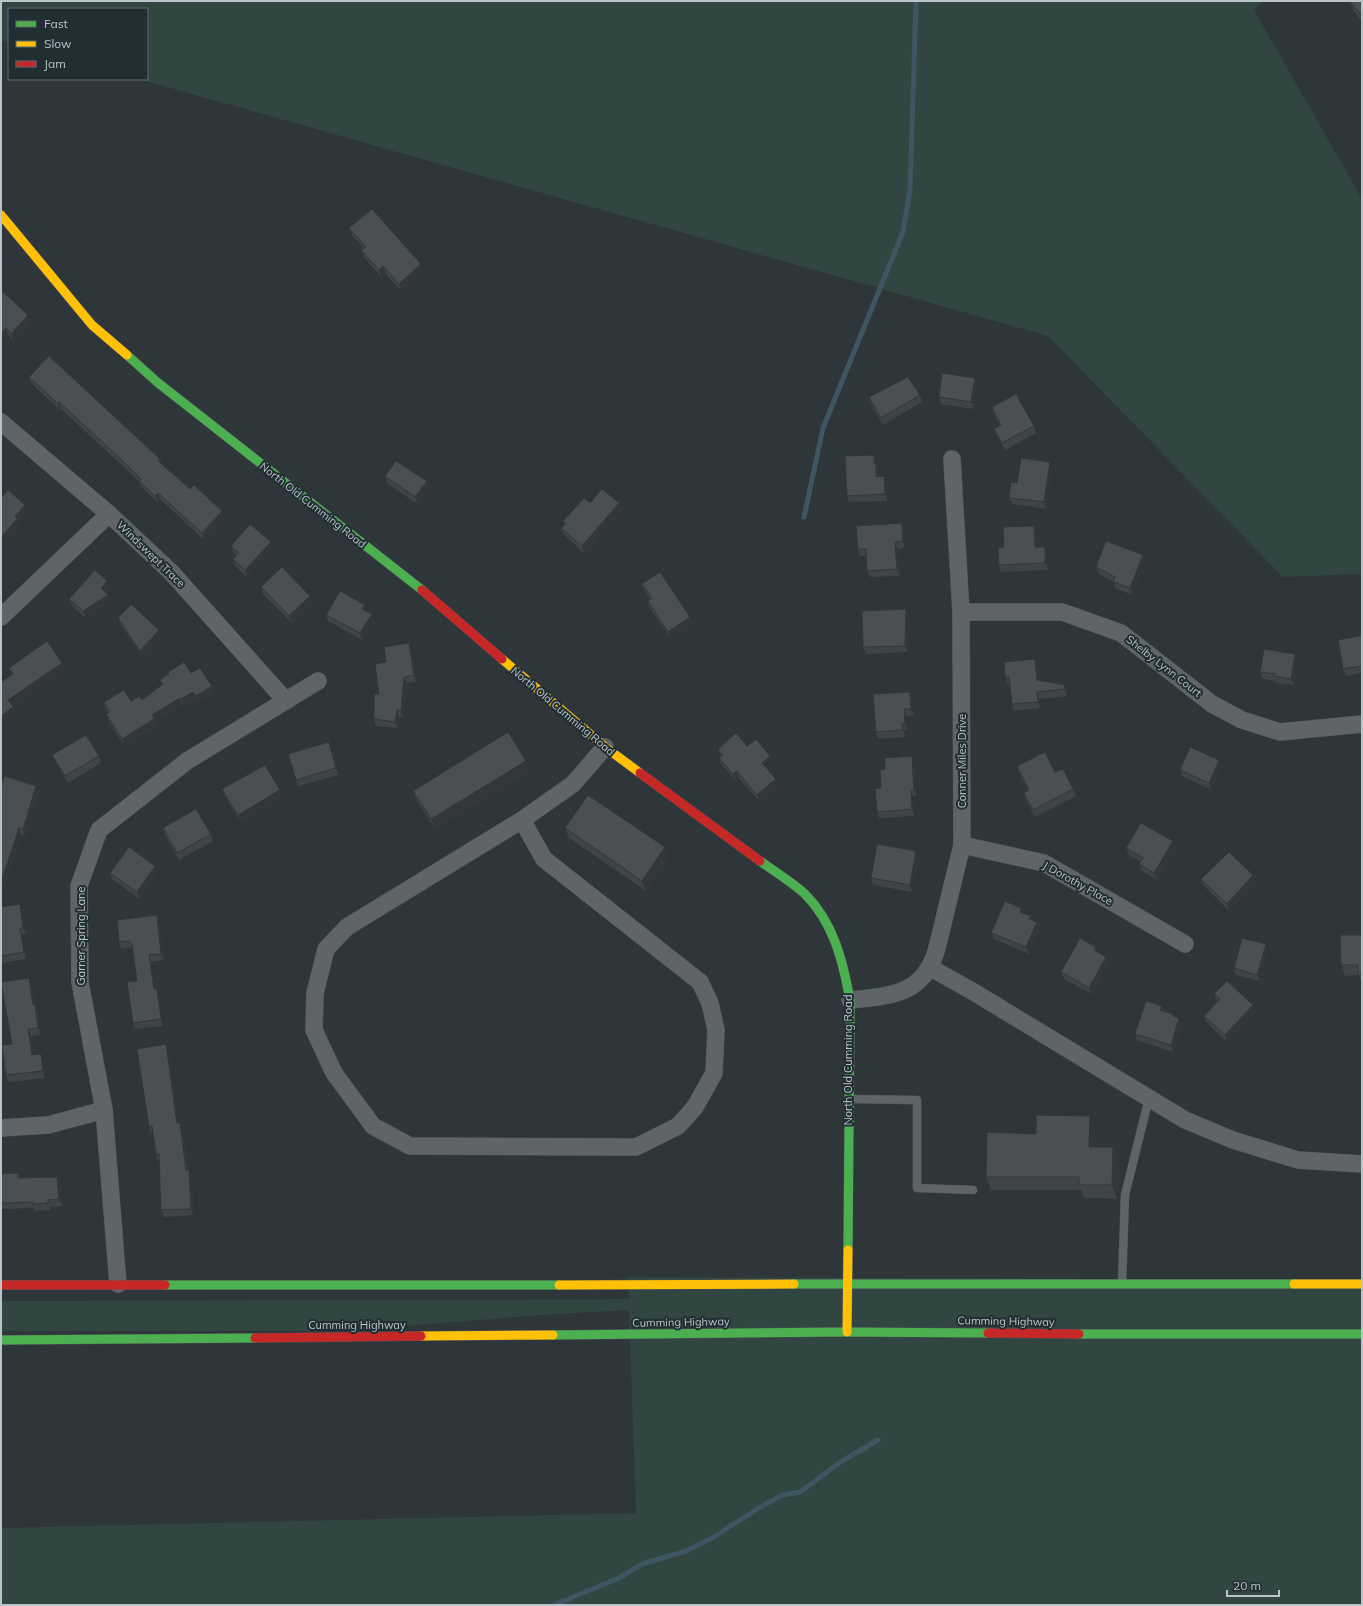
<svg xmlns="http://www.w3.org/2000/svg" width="1363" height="1606" font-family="Mulish,sans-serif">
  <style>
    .green { fill: #314541 }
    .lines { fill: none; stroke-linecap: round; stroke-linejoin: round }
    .stream { stroke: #3e5662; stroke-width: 5 }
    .lane-casing { stroke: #4c5155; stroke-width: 9 }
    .street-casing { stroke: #4c5155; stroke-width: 18 }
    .fast-casing { stroke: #4c5155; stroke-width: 10 }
    .slow-casing { stroke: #4c5155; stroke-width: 10 }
    .jam-casing { stroke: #4c5155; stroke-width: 10 }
    .lane { stroke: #5e6468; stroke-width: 8 }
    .street { stroke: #5e6468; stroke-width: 17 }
    .fast { stroke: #4caf50; stroke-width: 9 }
    .slow { stroke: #ffc107; stroke-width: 9 }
    .jam { stroke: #c62828; stroke-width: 9 }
    .wall { fill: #3f4447 }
    .shaded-wall { fill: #33373a }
    .building { fill: #494f53; stroke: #33373a }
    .labels { text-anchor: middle; stroke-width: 4; stroke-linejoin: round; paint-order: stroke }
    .street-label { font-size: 11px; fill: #b9c3ca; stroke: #212e34 }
  </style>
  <rect width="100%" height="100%" fill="#2e363a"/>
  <g class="green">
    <polygon points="1,1 1263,1 1254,10 1362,199 1362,574 1283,577 1048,336 139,79 147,79 147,9 9,9 9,42 1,40"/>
    <polygon points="628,1277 1362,1280 1362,1605 1,1605 1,1528 636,1513 629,1310 555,1314 343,1331 1,1331 1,1301 629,1299"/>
  </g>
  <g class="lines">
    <g class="stream">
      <polyline points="804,517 823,428 903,232 910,190 916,1"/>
      <polyline points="554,1605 619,1578 642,1564 686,1551 714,1537 760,1507 783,1495 800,1492 842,1461 878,1440"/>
    </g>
    <defs>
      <g id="lane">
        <polyline points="850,1099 917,1100 917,1188 973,1190"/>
        <polyline points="1122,1284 1125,1195 1149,1098"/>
      </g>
      <g id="street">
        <polyline points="1,422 109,514 171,572 286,701"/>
        <polyline points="961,612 1062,612 1121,633 1212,704 1242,720 1280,732 1362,724"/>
        <polyline points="1,617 109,514"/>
        <polyline points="522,820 544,859 700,982 710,1003 716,1030 714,1073 695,1107 678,1126 636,1147 410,1146 373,1126 334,1073 314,1030 315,993 326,949 347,927 522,820 573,784 605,747"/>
        <polyline points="962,845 1044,863 1185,944"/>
        <polyline points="931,968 972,991 1185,1120 1233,1140 1298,1160 1362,1164"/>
        <path d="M850,1000C892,996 925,994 937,948L962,845L961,612L952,459"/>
        <polyline points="1,1128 48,1125 104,1110"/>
        <polyline points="118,1284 104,1110 80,982 79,886 99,830 187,761 318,681"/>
      </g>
      <g id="fast">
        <polyline points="127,355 157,382 422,590"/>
        <path d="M760,861C775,872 792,882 805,894C834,923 843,962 850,1000L848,1250"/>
        <polyline points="794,1284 1294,1284"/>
        <polyline points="165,1285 559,1285"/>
        <polyline points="1079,1334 1362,1334"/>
        <polyline points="553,1335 847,1332 988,1333"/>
        <polyline points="1,1340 255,1338"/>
      </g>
      <g id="slow">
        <polyline points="1,215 92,325 127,355"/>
        <polyline points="502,659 605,747 640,773"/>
        <polyline points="1294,1284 1362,1284"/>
        <polyline points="559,1285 794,1284"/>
        <polyline points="847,1332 848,1250"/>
        <polyline points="421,1336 553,1335"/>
      </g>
      <g id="jam">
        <polyline points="422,590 502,659"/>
        <polyline points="640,773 760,861"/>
        <polyline points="1,1285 165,1285"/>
        <polyline points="988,1333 1079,1334"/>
        <polyline points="255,1338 421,1336"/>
      </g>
    </defs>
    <use href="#lane" class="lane-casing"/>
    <use href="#street" class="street-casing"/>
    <use href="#fast" class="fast-casing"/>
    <use href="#slow" class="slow-casing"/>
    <use href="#jam" class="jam-casing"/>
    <use href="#lane" class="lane"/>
    <use href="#street" class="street"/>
    <use href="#fast" class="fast"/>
    <use href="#slow" class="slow"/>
    <use href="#jam" class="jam"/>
  </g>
  <g class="wall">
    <polygon points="1362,1 1362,22 1354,12 1350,2"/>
    <polygon points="349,228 424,271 401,291 385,273 381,277 364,257 361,250 364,248 352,235"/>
    <polygon points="1,295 28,315 30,321 13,341 8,335 1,343"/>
    <polygon points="29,377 160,459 161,463 190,489 225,518 204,540 160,499 158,502 142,488 139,481 61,409 60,410 32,384"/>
    <polygon points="977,385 973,409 941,404 939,397"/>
    <polygon points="920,395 922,402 883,425 871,404 869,397"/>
    <polygon points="992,407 1034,426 1036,433 1005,450 997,436 994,429 1000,426 994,414"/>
    <polygon points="874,455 878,470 879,477 886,483 887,501 849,502 847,496"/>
    <polygon points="1052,469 1046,509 1012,504 1009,498 1017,483"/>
    <polygon points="385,476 427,481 429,488 417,504 387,483"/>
    <polygon points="619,503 622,510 584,553 564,535 561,528 564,525 563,521"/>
    <polygon points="1034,526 1036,532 1037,547 1045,547 1047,554 1048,570 1001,572 999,565 1004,547"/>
    <polygon points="904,530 905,548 898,549 900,576 870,577 867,571 866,556 860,556 858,549"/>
    <polygon points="271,542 273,549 247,577 235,566 233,559 237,556 233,552 231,546"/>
    <polygon points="1143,555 1145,562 1132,595 1115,588 1113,582 1099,574 1096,567"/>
    <polygon points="107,581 110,587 105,592 111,601 86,618 72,606 69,599"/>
    <polygon points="642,584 690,617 693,623 670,638 650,608 648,601 650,599 644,590"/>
    <polygon points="261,587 310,596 312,603 292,623 263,594"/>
    <polygon points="906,609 909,616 908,652 866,654 863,647"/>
    <polygon points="367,611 374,621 362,640 328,621 326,615"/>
    <polygon points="118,618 162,637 143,657 121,625"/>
    <polygon points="1362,635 1362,673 1346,676 1343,669"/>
    <polygon points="409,643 412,650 416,682 407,683 403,717 399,717 398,728 376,726 374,719 386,662"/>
    <polygon points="1295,654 1298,661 1294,685 1277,683 1276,681 1263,679 1260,672"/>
    <polygon points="1038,666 1039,681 1065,685 1067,691 1067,696 1039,699 1040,708 1014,711 1012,704 1010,683 1007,683 1005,677"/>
    <polygon points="168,672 191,673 212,686 214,693 198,703 196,698 184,706 182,704 155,721 157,726 124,746 109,721 106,714 108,713 106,709 104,702 131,701 142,700 162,685 160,680 168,674"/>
    <polygon points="912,699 914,716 906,716 907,730 905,730 905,737 878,739 876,732"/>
    <polygon points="747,746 773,763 767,768 776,779 779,786 760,802 739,778 736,781 721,764 719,758 721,756 718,749"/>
    <polygon points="331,749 339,775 298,786 296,780"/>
    <polygon points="52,755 99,756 101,763 68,783 55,761"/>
    <polygon points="1219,760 1221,767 1211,789 1183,777 1180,770"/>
    <polygon points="526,761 530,771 435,829 417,801 413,791"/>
    <polygon points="914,763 916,796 913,796 914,816 879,818 877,812 885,769"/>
    <polygon points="1017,766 1055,772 1073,789 1076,796 1035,817 1026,800 1024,793 1029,791 1019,773"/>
    <polygon points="1,787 39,793 25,836 21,835 2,893 1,892"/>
    <polygon points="222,789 282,796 241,822 224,795"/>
    <polygon points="163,828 211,834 213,841 179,860 165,835"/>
    <polygon points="565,828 665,847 669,857 646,891 569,838"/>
    <polygon points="1126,848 1176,848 1157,880 1142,871 1139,864 1141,862 1129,855"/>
    <polygon points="916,851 918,858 912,892 873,885 871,878"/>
    <polygon points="155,866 158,872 139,899 112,879 110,873"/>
    <polygon points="1253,875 1256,882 1229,911 1204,886 1201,879"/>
    <polygon points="1,907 22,911 26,934 22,935 26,959 1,963"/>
    <polygon points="1021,908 1023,913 1032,920 1037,922 1039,929 1029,954 994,939 991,933"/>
    <polygon points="159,922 164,960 151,962 155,989 157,989 159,995 163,1026 135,1029 133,1023 137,981 133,951 132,947 121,949 119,942"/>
    <polygon points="1362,935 1362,984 1359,975 1345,976 1341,965"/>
    <polygon points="1096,947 1097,952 1109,963 1092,994 1064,979 1061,972"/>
    <polygon points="1268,951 1260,981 1236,975 1234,968"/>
    <polygon points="29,978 32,985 35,1004 37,1011 40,1035 31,1036 33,1055 41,1054 43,1061 45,1078 8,1082 6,1075 12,1044"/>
    <polygon points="1214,994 1253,1005 1255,1012 1227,1042 1207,1023 1204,1016 1217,1002"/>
    <polygon points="1162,1006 1163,1011 1174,1016 1182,1025 1173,1052 1137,1040 1135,1034"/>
    <polygon points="168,1050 178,1123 180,1123 182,1130 188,1170 189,1170 192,1176 193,1215 164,1217 161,1210 159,1161 158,1161 156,1154 153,1133 151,1133 149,1127"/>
    <polygon points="1090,1116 1095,1129 1094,1147 1113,1147 1118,1160 1117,1199 1084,1198 1081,1190 991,1190 986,1177 1036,1134"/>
    <polygon points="18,1173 20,1178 60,1183 62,1206 50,1207 51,1210 35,1211 34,1208 1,1209 1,1174"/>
  </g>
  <g class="shaded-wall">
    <polygon points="421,264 424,271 401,291 399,284"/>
    <polygon points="383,266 385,273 381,277 379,270"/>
    <polygon points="28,315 30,321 13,341 11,334"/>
    <polygon points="6,328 8,335 1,343 1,334"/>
    <polygon points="975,378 977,385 973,409 971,402"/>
    <polygon points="59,402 61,409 60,410 57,403"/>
    <polygon points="874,455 878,470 879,483 876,477 874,463"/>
    <polygon points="1050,462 1052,469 1046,509 1044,502"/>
    <polygon points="884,476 886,483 887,501 885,494"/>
    <polygon points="427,481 429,488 417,504 415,497"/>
    <polygon points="158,493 160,499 158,502 155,496"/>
    <polygon points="619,503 622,510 584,553 582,546"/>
    <polygon points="25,505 28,512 18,523 19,526 3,544 1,537 15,517"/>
    <polygon points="222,511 225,518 204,540 202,533"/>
    <polygon points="902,523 904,530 905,548 903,541"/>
    <polygon points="1034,526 1036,532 1037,554 1035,547"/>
    <polygon points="271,542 273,549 247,577 245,570"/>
    <polygon points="895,542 898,549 900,576 897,569"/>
    <polygon points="1045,547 1047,554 1048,570 1045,563"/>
    <polygon points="1143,555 1145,562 1132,595 1130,588"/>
    <polygon points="107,581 110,587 103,595 101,588"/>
    <polygon points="108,595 111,601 86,618 83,611"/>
    <polygon points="310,596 312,603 292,623 289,616"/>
    <polygon points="365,605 367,612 362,609"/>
    <polygon points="906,609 909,616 908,652 905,646"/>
    <polygon points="372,614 374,621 362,640 360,633"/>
    <polygon points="690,617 693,623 670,638 668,632"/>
    <polygon points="159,630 162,637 143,657 140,651"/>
    <polygon points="409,643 412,650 416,682 414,675"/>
    <polygon points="1295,654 1298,661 1294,685 1291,679"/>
    <polygon points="1035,659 1038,666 1040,687 1037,680"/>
    <polygon points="62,663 65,669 11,707 8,700"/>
    <polygon points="404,677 407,683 403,717 401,711"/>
    <polygon points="1065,685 1067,691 1067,696 1064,689"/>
    <polygon points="212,686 214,693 198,703 196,696"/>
    <polygon points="193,692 196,698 184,706 181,699"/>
    <polygon points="910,692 912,699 914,716 911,709"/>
    <polygon points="1037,692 1039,699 1040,708 1038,702"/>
    <polygon points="180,698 182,704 155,721 157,726 124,746 122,739 152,715"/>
    <polygon points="13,707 16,714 1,724 1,716"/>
    <polygon points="904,709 906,716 907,730 905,723"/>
    <polygon points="397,710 399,717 398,728 395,722"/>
    <polygon points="902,723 905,730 905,737 903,730"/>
    <polygon points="329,742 331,749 339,775 336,768"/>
    <polygon points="770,756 773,763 765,770 762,763"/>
    <polygon points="912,756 914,763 916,796 914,790"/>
    <polygon points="1219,760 1221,767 1211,789 1209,783"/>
    <polygon points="526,761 530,771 435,829 431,819"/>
    <polygon points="737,771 739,778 736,781 733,774"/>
    <polygon points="776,779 779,786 760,802 757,795"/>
    <polygon points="36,786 39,793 25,836 23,829"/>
    <polygon points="280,790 282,796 241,822 238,815"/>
    <polygon points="911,790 913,796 914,816 912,809"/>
    <polygon points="19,828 21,835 2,893 1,890 1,882"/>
    <polygon points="1173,841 1176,848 1157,880 1154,873"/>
    <polygon points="665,847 669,857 646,891 642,881"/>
    <polygon points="916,851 918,858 912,892 910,885"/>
    <polygon points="155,866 158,872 139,899 137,892"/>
    <polygon points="1253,875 1256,882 1229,911 1227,904"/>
    <polygon points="20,904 22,911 26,934 23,928"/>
    <polygon points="1021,908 1024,914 1020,912"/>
    <polygon points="157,915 159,922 164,960 161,954"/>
    <polygon points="1037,922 1039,929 1029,954 1026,947"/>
    <polygon points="20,928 22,935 26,959 24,952"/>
    <polygon points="1266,944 1268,951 1260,981 1257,975"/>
    <polygon points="149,955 151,962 156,996 154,989"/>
    <polygon points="1106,957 1109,963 1092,994 1089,988"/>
    <polygon points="29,978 32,985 36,1011 33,1005"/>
    <polygon points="157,989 159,995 163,1026 161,1019"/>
    <polygon points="35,1004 37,1011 40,1035 38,1028"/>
    <polygon points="1253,1005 1255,1012 1227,1042 1225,1035"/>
    <polygon points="1179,1018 1182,1025 1173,1052 1171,1045"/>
    <polygon points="28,1029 31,1036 34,1062 32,1055"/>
    <polygon points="166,1044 168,1050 179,1130 177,1123"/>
    <polygon points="41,1054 43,1061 45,1078 43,1071"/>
    <polygon points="1090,1116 1095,1129 1094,1160 1089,1147"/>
    <polygon points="180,1123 182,1130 188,1177 186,1170"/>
    <polygon points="1113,1147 1118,1160 1117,1199 1112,1185"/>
    <polygon points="189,1170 192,1176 193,1215 191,1209"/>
    <polygon points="57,1177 60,1183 62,1206 59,1199"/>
  </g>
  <g class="building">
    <polygon points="1352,1 1362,1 1362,16 1350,2"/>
    <polygon points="372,209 421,264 399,284 383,266 379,270 361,250 366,247 349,228"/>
    <polygon points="3,292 28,315 11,334 6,328 1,334 1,295"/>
    <polygon points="49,356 160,459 158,461 190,489 194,485 222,511 202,533 158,493 155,496 139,481 141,479 123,461 59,402 57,403 29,377"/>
    <polygon points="942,373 975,378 971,402 939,397"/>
    <polygon points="908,377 920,395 881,418 869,397"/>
    <polygon points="1016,394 1034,426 1002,443 994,429 1001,425 992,407"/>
    <polygon points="874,455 874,463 876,463 876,477 884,476 885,494 847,496 845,456"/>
    <polygon points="1021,458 1050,462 1044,502 1009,498 1011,482 1017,483"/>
    <polygon points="396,461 427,481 415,497 385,476"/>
    <polygon points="602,489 619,503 582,546 561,528 566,524 563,521 584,498 590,503"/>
    <polygon points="8,490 25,505 15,517 17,519 1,537 1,498"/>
    <polygon points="902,523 903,541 895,542 897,569 867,571 866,549 858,549 856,526"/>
    <polygon points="250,524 271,542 245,570 233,559 239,553 231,546"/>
    <polygon points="1034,526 1035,547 1045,547 1045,563 999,565 998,548 1004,547 1003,527"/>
    <polygon points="1106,541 1143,555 1130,588 1113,582 1115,577 1096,567"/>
    <polygon points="282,567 310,596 289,616 261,587"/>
    <polygon points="95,570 107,581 101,588 108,595 83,611 69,599"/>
    <polygon points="660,572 690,617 668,632 648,601 652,598 642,584"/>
    <polygon points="340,591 365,605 362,609 372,614 360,633 326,615"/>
    <polygon points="131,604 159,630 140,651 118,618"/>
    <polygon points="906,609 905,646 863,647 862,611"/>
    <polygon points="1362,635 1362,666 1343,669 1338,640"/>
    <polygon points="47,641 62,663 8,700 13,707 1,716 1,682 13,674 9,668"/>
    <polygon points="409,643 414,675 404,677 401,711 397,710 395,722 374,719 374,694 379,694 375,664 386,662 384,647"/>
    <polygon points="1264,649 1295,654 1291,679 1274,676 1275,674 1260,672"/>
    <polygon points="1035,659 1037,680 1065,685 1064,689 1037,692 1038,702 1012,704 1009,676 1005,677 1004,662"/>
    <polygon points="184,662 191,673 200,668 212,686 196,696 193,692 181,699 180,698 152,715 154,719 122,739 106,714 110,712 104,702 124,690 131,701 140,696 142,700 163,684 160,680 169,674 168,672"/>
    <polygon points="910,692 911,709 904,709 905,723 902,723 903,730 876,732 873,694"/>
    <polygon points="508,732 526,761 431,819 413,791"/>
    <polygon points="736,733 747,746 756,739 770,756 762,763 776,779 757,795 737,771 733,774 719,758 723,755 718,749"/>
    <polygon points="86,735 99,756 65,776 52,755"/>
    <polygon points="329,742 336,768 296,780 288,754"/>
    <polygon points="1190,747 1219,760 1209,783 1180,770"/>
    <polygon points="1045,752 1055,772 1063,769 1073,789 1033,810 1024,793 1029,790 1017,766"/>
    <polygon points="912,756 914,790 911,790 912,809 877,812 875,789 881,788 880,770 885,769 885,758"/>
    <polygon points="265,765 280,790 238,815 222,789"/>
    <polygon points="4,776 36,786 23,829 19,828 1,882 1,787"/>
    <polygon points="588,795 665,847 642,881 565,828"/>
    <polygon points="196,809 211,834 177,853 163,828"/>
    <polygon points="1141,823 1173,841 1154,873 1139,864 1143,858 1126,848"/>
    <polygon points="877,844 916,851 910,885 871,878"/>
    <polygon points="129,847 155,866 137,892 110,873"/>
    <polygon points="1229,852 1253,875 1227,904 1201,879"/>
    <polygon points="1005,901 1021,908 1020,912 1031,916 1029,919 1037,922 1026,947 991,933"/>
    <polygon points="20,904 23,928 20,928 24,952 1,956 1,907"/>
    <polygon points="157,915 161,954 149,955 154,989 157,989 161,1019 133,1023 127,982 137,981 132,944 131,944 130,941 119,942 117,920"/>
    <polygon points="1340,935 1362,935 1362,973 1358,973 1358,965 1341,965"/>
    <polygon points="1080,938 1096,947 1094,950 1106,957 1089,988 1061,972"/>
    <polygon points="1242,938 1266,944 1257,975 1234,968"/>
    <polygon points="29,978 33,1005 35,1004 38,1028 28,1029 32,1055 41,1054 43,1071 6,1075 2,1045 12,1044 1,982"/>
    <polygon points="1227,981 1253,1005 1225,1035 1204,1016 1220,999 1214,994"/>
    <polygon points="1146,1001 1162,1006 1160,1010 1173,1014 1173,1016 1179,1018 1171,1045 1135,1034"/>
    <polygon points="166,1044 177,1123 180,1123 186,1170 189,1170 191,1209 161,1210 159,1154 156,1154 152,1126 149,1127 137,1049"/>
    <polygon points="1036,1115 1090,1116 1089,1147 1113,1147 1112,1185 1079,1185 1079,1177 986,1177 987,1132 1036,1134"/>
    <polygon points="18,1173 18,1178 57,1177 59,1199 48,1200 48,1203 33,1204 33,1202 1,1203 1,1174"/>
  </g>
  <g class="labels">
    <g class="street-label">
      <text transform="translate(313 505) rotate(38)" y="4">North Old Cumming Road</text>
      <text transform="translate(151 554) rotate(44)" y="4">Windswept Trace</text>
      <text transform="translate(1164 666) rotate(38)" y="4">Shelby Lynn Court</text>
      <text transform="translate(563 711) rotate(40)" y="4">North Old Cumming Road</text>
      <text transform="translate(962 761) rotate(-90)" y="4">Conner Miles Drive</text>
      <text transform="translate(1078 883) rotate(29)" y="4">J Dorothy Place</text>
      <text transform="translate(81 936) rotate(-90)" y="4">Garner Spring Lane</text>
      <text transform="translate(848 1060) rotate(-90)" y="4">North Old Cumming Road</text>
      <text transform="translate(1006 1321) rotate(1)" y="4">Cumming Highway</text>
      <text transform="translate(681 1322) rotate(-1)" y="4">Cumming Highway</text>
      <text x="357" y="1329">Cumming Highway</text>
    </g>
  </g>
  <rect width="1363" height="1606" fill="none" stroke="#b9c3ca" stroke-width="4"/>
  <rect x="8" y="8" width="140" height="72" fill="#212e34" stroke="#5e6a70"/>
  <rect x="16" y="21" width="20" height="6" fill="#4caf50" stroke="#5e6a70"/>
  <text x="44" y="28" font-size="12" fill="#b9c3ca">Fast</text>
  <rect x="16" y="41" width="20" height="6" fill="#ffc107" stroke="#5e6a70"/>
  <text x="44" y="48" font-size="12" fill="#b9c3ca">Slow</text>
  <rect x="16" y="61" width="20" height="6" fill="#c62828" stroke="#5e6a70"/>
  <text x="44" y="68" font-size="12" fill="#b9c3ca">Jam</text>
  <path d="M1227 1590v6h52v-6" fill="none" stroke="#b9c3ca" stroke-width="2"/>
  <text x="1233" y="1590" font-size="12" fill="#b9c3ca" stroke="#212e34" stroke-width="3" paint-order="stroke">20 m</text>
</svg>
